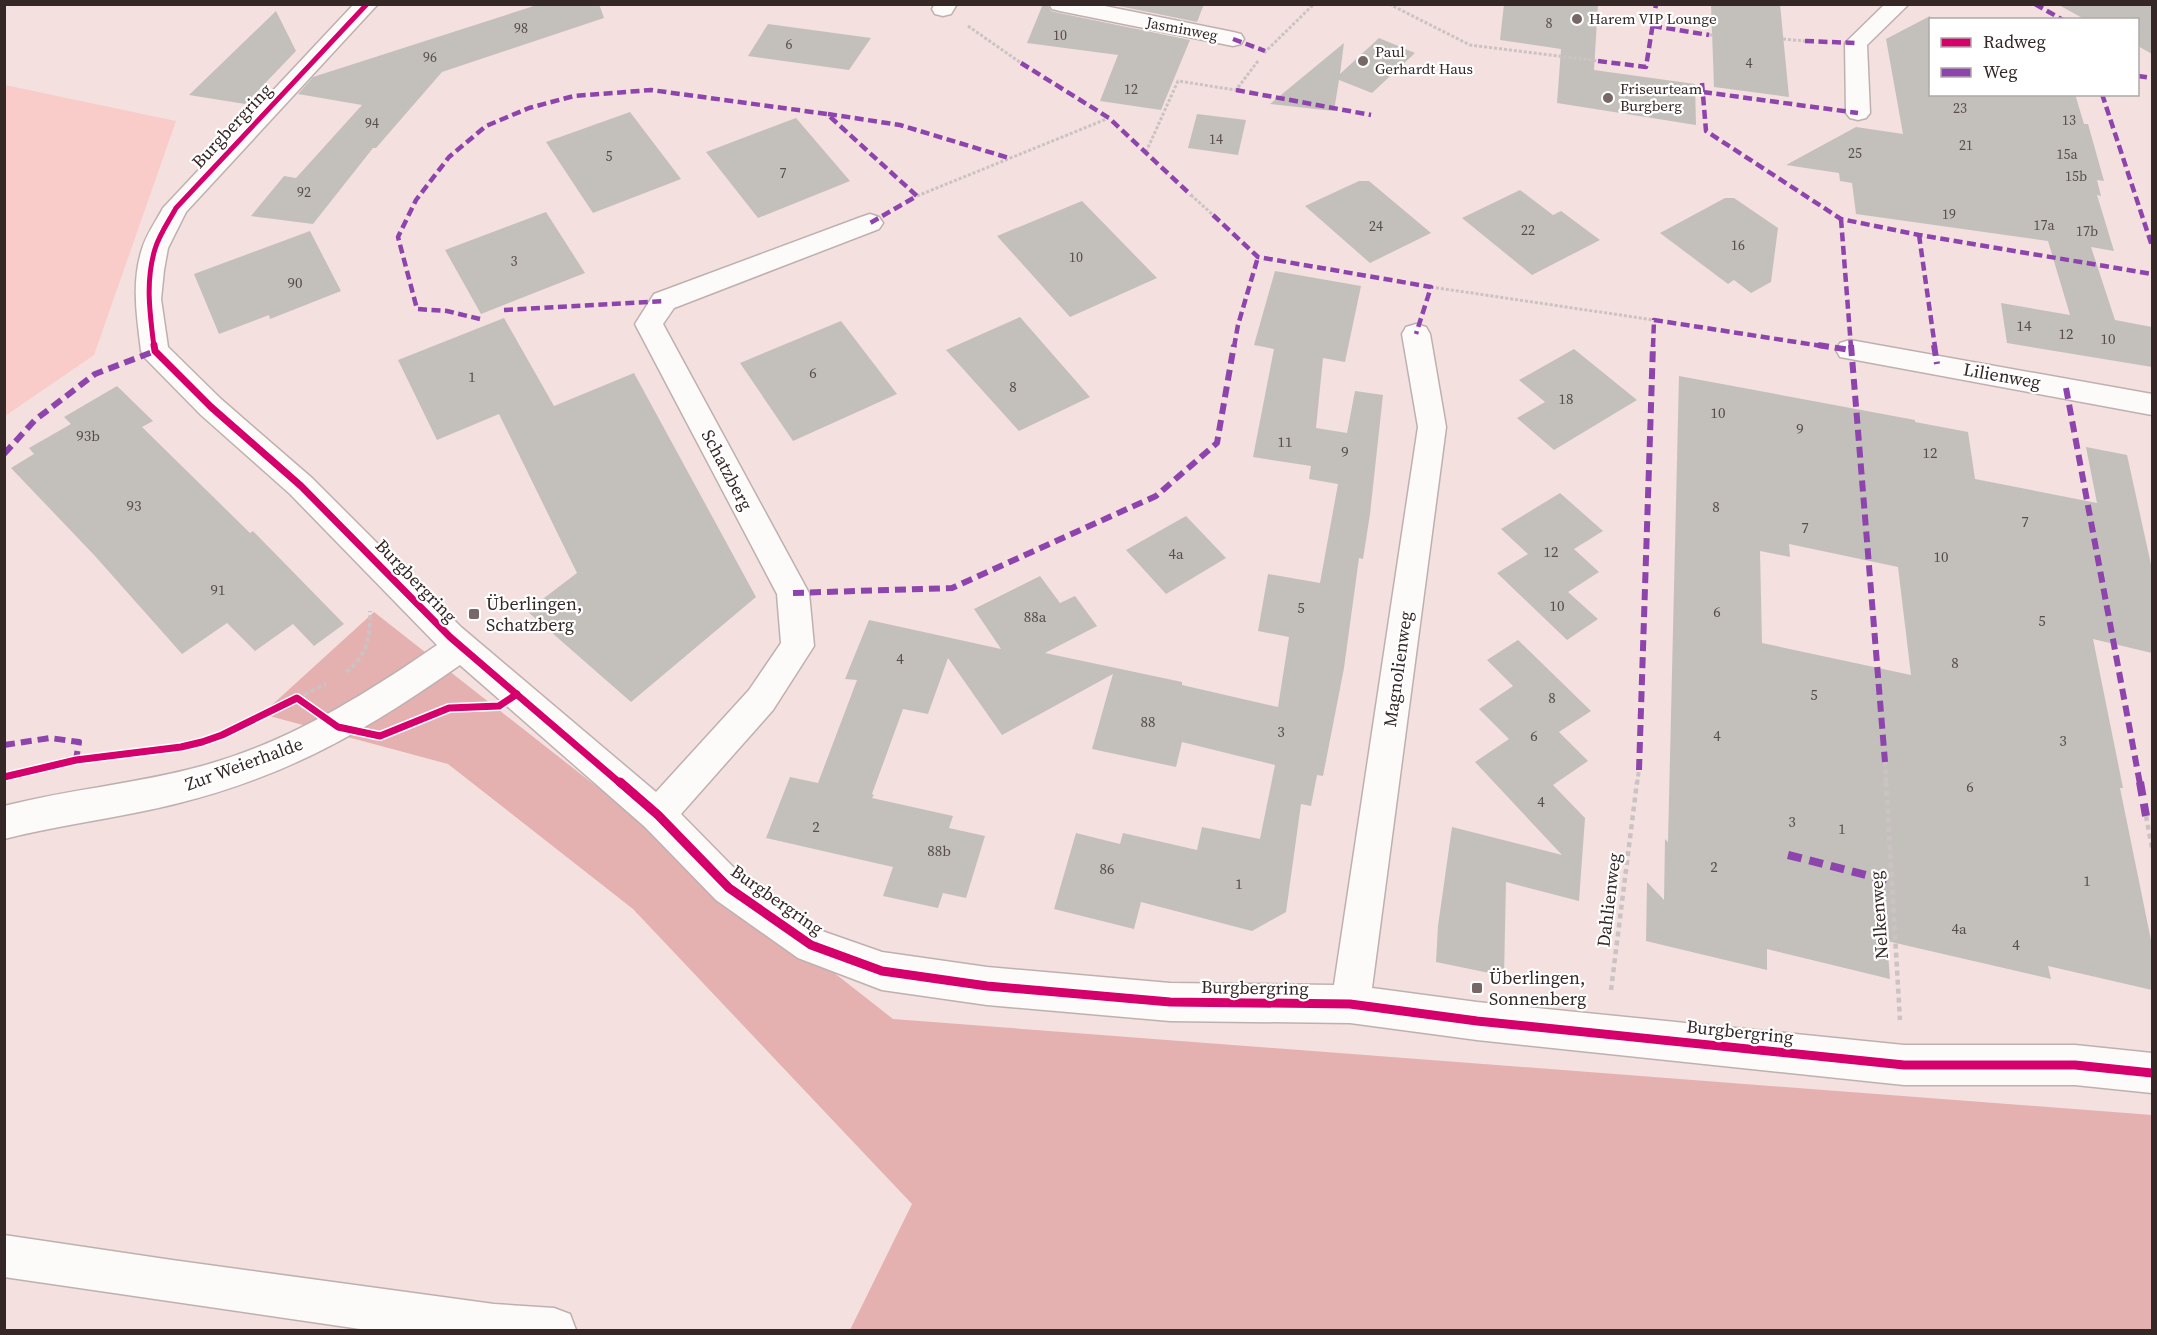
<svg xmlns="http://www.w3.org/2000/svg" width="2157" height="1335" font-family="'Source Serif 4',serif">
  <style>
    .green { fill: #f9ccca }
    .forest { fill: #e4b1b0 }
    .building { fill: #c3c0bc; fill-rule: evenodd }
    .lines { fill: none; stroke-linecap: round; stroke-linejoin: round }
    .minor-casing { stroke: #bfb0b0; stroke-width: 3 }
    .primary-casing { stroke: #bfb0b0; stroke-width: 3 }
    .path-far2 { stroke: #cbc3c3; stroke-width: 3; stroke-dasharray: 3 2; stroke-linecap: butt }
    .path-far1 { stroke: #cbc3c3; stroke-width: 4; stroke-dasharray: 4.5 3; stroke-linecap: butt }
    .path { stroke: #cbc3c3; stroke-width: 4.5; stroke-dasharray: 5 4; stroke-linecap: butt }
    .minor { fill: #fdfafa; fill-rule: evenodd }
    .primary { fill: #fdfafa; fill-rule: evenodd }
    .quiet-far2 { stroke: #8e44ad; stroke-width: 4.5; stroke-dasharray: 9 4.5; stroke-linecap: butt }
    .quiet-far1 { stroke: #8e44ad; stroke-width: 6; stroke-dasharray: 11 6; stroke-linecap: butt }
    .quiet { stroke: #8e44ad; stroke-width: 8; stroke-dasharray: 14 8; stroke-linecap: butt }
    .cycleway-far2-casing { stroke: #fff; stroke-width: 8 }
    .cycleway-far1-casing { stroke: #fff; stroke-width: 10 }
    .cycleway-casing { stroke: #fff; stroke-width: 13 }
    .cycleway-far2 { stroke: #d6006c; stroke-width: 5 }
    .cycleway-far1 { stroke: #d6006c; stroke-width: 7 }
    .cycleway { stroke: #d6006c; stroke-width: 9 }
    .poi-dot { fill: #776867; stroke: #fff; stroke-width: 2 }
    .labels { text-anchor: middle; stroke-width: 4.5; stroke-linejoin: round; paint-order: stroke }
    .far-number-label { font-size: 14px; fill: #584d4c }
    .far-poi-label { font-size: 15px; fill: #342726; stroke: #fff; text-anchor: start }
    .far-street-label { font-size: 15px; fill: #342726; stroke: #fff }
    .number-label { font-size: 15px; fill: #584d4c }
    .street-label { font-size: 18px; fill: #342726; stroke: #fff }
    .poi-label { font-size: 18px; fill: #342726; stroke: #fff; text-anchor: start }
  </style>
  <rect width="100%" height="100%" fill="#f3e0df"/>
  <polygon class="green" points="5,85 176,121 94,355 5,416"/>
  <polygon class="forest" points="374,612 893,1019 2152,1115 2152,1330 850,1330 912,1204 633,909 448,764 262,714"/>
  <g class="building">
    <polygon points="540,4 599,4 604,18 442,72 376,148 373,148 313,224 251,216 284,176 296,178 362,105 298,94 313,77"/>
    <polygon points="1043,4 1047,4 1051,11 1059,13 1190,40 1161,110 1100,101 1118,55 1027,43"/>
    <polygon points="1109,4 1204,4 1197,22"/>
    <polygon points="1504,4 1598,4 1594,70 1695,84 1696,125 1557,103 1561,49 1500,40"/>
    <polygon points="1711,4 1780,4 1789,97 1714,87"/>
    <polygon points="2057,4 2152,4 2152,54 2138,46 2138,20 2086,20"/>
    <polygon points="276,11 296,51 245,104 189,95"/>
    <polygon points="1930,16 1930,94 2075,94 2084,124 2088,124 2104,181 2097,180 2101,196 2097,195 2114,251 2091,247 2115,320 2152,327 2152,367 2007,343 2001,303 2070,315 2048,241 1856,214 1852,183 1840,181 1839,173 1786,165 1856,127 1903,134 1886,39"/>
    <polygon points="768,24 871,38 849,70 748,56"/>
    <polygon points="1379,38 1415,53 1372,93 1339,80 1334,111 1270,104 1344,43 1340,74"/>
    <polygon points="630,112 681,179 593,213 546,142"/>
    <polygon points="1197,114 1246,120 1238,155 1188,148"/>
    <polygon points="796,118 850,181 758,218 706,152"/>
    <polygon points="1359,181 1369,181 1431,233 1370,263 1305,206"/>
    <polygon points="1520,190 1553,215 1561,211 1600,240 1532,275 1462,218"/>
    <polygon points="1725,198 1734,198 1778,228 1771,282 1751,293 1734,280 1728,284 1660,233"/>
    <polygon points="1082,201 1157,278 1070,317 997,236"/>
    <polygon points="546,212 585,273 481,314 445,250"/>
    <polygon points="310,231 341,291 270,319 269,315 219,334 194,274"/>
    <polygon points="1275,271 1361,286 1345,362 1323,358 1316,428 1347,433 1355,391 1383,395 1370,514 1363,559 1359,558 1344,668 1323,776 1317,775 1311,806 1301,804 1286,912 1252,931 1141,902 1134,929 1054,909 1076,833 1120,844 1123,833 1197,850 1202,827 1260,839 1275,765 1182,742 1176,767 1092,749 1113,674 1002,735 948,658 928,714 903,709 872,794 874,795 872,798 953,816 949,828 985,836 966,898 943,893 938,908 883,896 893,867 766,838 790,777 818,783 857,680 845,679 869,620 1001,649 974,609 1040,576 1060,603 1075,596 1097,626 1045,653 1182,682 1182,685 1278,707 1289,637 1258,631 1268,574 1320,583 1338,484 1309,479 1311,466 1253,457 1274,349 1254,345"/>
    <polygon points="1020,317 1090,397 1019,431 946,350"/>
    <polygon points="504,318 554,406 634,373 756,597 631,702 527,611 577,573 499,414 437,440 398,360"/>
    <polygon points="841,321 897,394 793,441 740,363"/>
    <polygon points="1574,349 1637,400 1554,450 1517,418 1545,402 1519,380"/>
    <path d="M1679,376L1915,420V422L1968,432L1975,479L2097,503L2086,447L2127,455L2152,569V653L2093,639L2123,788H2120L2152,945V990L2048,966L2051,979L1887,941L1890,979L1767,949V970L1646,941L1647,882L1664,900L1665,839L1668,842ZM1789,544L1898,567L1911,675L1762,643L1760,551L1790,557Z"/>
    <polygon points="117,386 153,421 142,427 250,533 253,531 344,624 314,646 293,624 255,651 227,623 182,654 95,556 11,468 34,454 29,448 71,424 64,417"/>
    <polygon points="1560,493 1603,531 1574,549 1599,572 1568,592 1598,619 1567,640 1497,573 1528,554 1501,529"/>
    <polygon points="1186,516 1226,558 1166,594 1126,550"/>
    <polygon points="1518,640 1591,711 1559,732 1588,761 1553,785 1585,818 1579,901 1506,882 1504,976 1436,962 1438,926 1452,827 1562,855 1475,762 1509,739 1479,709 1513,686 1487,660"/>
  </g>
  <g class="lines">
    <defs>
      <g id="minor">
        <path d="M354,4H378L186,212L168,248L164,270L161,299L168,347L221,399L312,478L461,627L656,792L749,690L781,643L777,594L635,324L654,294L861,217L870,214L879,217L883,223L879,229L674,308L663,324L809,593L814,646L773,710L681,814L742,876L822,931L882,952L987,967L1170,983L1334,985L1418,427L1402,334L1406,327L1416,324L1426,327L1430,334L1446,427L1372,988L1477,1002L1904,1045H2075L2152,1053V1093L2075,1085H1904L1477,1040L1350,1023L1170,1021L987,1005L882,990L798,958L716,900L645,827L460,665C369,729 288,776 179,803C121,818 62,824 4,839V806C70,789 137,784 202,766C289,742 363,696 437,645L290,494L201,415L145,358L141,351C137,317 131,283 142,249C146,235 156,221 163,208Z"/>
        <polygon points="935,4 957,4 951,14 943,16 935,14 932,9"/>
        <polygon points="1049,4 1095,4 1233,32 1241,34 1244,39 1241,44 1233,46 1060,11 1052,9"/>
        <polygon points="1885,4 1909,4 1867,45 1870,113 1866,118 1858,120 1850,118 1846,113 1845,43"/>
        <polygon points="1850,340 2152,394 2152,415 1840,357 1836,350 1840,343"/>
      </g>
      <polygon id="primary" points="4,1235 172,1260 494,1304 554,1308 570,1314 576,1330 367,1330 4,1277"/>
    </defs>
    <use href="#minor" class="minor-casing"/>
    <use href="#primary" class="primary-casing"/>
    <g class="path-far2">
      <polyline points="1389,4 1470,45 1598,61"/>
      <polyline points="968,26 1021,63"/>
      <polyline points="1709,35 1712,35"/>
      <polyline points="1783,39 1805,41"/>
      <polyline points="1264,53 1314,4"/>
      <polyline points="1146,152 1178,81 1236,90 1258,61"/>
      <polyline points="1191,195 1213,215"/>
      <polyline points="917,196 1109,118"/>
      <polyline points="1431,287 1654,320"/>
    </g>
    <g class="path-far1">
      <path d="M346,672C367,656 371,636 370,611"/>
      <polyline points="297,698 326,684"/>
      <polyline points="1885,762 1886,784"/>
      <polyline points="1637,784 1639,770"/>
    </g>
    <g class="path">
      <polyline points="1886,782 1900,1020"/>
      <polyline points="2146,816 2152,848"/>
      <polyline points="1611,990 1637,782"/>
    </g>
    <use href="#minor" class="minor"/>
    <use href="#primary" class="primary"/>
    <g class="quiet-far2">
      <polyline points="2035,4 2063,20"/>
      <polyline points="1653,26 1709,35"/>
      <polyline points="1233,39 1265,51"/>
      <polyline points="1805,41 1856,43"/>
      <polyline points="1598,61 1646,67 1656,4"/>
      <polyline points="1021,63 1109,118 1191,195"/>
      <polyline points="2138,76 2152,78"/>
      <polyline points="1702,83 1706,131 1841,219 1919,235 2152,274"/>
      <polyline points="1236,90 1371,115"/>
      <polyline points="1703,92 1858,113"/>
      <polyline points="2102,94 2152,246"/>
      <polyline points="828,114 900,125 1009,158"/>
      <polyline points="1213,215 1258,257 1431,287 1416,334"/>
      <polyline points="1841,219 1851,347"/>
      <polyline points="1919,235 1935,347"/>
      <polyline points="504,310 664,301"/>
      <polyline points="480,319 447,311 417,309 398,237 416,200 449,157 486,126 529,108 574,96 651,90 827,114 917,196 870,223"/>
      <polyline points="1234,347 1238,325 1258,257"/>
      <polyline points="1653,347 1654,320 1828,347"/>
    </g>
    <g class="quiet-far1">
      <polyline points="1818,345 1850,350"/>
      <polyline points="1851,345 1885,762"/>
      <polyline points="1934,345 1937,364"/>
      <polyline points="2066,388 2140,784"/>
      <polyline points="4,454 35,420 95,374 155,351"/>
      <polyline points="793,593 952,588 1156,496 1217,443 1234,345"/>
      <polyline points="4,745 50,738 79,742 76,760"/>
      <polyline points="1639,770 1653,345"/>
    </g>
    <g class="quiet">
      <polyline points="2140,782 2146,816"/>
      <polyline points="1788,855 1890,881"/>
    </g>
    <defs>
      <path id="cycleway-far2" d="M154,347C150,314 145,282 155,249C159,235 169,221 176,208L367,4"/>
      <g id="cycleway-far1">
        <polyline points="154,345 155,351 211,407 301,486 450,637 621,784"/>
        <polyline points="4,777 76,760 181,747 202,742 222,735 297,698 338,727 380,736 449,708 499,706 517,694"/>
      </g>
      <polyline id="cycleway" points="620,782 658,815 729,888 811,945 882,971 987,986 1170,1002 1350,1004 1477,1021 1904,1065 2075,1065 2152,1073"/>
    </defs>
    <use href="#cycleway-far2" class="cycleway-far2-casing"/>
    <use href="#cycleway-far1" class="cycleway-far1-casing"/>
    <use href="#cycleway" class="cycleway-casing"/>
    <use href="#cycleway-far2" class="cycleway-far2"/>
    <use href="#cycleway-far1" class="cycleway-far1"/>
    <use href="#cycleway" class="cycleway"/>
  </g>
  <g class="poi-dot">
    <circle cx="1577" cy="19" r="6"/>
    <circle cx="1363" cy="61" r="6"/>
    <circle cx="1608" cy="98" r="6"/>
    <rect x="468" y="608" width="12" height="12" rx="3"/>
    <rect x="1471" y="982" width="12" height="12" rx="3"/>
  </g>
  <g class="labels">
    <g class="far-number-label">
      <text x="1549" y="28">8</text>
      <text x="521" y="33">98</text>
      <text x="1060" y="40">10</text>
      <text x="789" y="49">6</text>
      <text x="430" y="62">96</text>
      <text x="1749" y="68">4</text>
      <text x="1131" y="94">12</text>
      <text x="1960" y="113">23</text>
      <text x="2069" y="125">13</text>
      <text x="372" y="128">94</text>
      <text x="1216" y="144">14</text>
      <text x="1966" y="150">21</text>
      <text x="1855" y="158">25</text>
      <text x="2067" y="159">15a</text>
      <text x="609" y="161">5</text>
      <text x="783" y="178">7</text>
      <text x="2076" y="181">15b</text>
      <text x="304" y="197">92</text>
      <text x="1949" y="219">19</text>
      <text x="2044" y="230">17a</text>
      <text x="1376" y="231">24</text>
      <text x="1528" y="235">22</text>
      <text x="2087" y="236">17b</text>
      <text x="1738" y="250">16</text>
      <text x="1076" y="262">10</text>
      <text x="514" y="266">3</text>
    </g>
    <g class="far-poi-label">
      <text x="1589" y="24">Harem VIP Lounge</text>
      <text x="1375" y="57">Paul<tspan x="1375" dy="17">Gerhardt Haus</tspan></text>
      <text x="1620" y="94">Friseurteam<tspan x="1620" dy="17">Burgberg</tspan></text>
    </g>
    <g class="far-street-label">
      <text transform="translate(1182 29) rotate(11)" y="5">Jasminweg</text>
    </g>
    <g class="number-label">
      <text x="295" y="288">90</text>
      <text x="2024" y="331">14</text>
      <text x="2066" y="339">12</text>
      <text x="2108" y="344">10</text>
      <text x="813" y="378">6</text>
      <text x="472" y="382">1</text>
      <text x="1013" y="392">8</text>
      <text x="1566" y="404">18</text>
      <text x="1718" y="418">10</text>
      <text x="1800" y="434">9</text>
      <text x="88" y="441">93b</text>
      <text x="1285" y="447">11</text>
      <text x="1345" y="457">9</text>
      <text x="1930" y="458">12</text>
      <text x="134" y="511">93</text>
      <text x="1716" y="512">8</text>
      <text x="2025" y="527">7</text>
      <text x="1805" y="533">7</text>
      <text x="1551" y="557">12</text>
      <text x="1176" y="559">4a</text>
      <text x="1941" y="562">10</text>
      <text x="218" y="595">91</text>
      <text x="1557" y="611">10</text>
      <text x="1301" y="613">5</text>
      <text x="1717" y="617">6</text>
      <text x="1035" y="622">88a</text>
      <text x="2042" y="626">5</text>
      <text x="900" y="664">4</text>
      <text x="1955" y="668">8</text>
      <text x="1814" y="700">5</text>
      <text x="1552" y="703">8</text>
      <text x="1148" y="727">88</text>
      <text x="1281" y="737">3</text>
      <text x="1534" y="741">6</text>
      <text x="1717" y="741">4</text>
      <text x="2063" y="746">3</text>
      <text x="1970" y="792">6</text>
      <text x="1541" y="807">4</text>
      <text x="1792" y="827">3</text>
      <text x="816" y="832">2</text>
      <text x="1842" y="834">1</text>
      <text x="939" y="856">88b</text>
      <text x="1714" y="872">2</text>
      <text x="1107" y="874">86</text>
      <text x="2087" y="886">1</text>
      <text x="1239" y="889">1</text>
      <text x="1959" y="934">4a</text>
      <text x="2016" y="950">4</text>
    </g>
    <g class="street-label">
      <text transform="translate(232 126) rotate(-47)" y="6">Burgbergring</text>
      <text transform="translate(2002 376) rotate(10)" y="6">Lilienweg</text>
      <text transform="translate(727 470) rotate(62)" y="6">Schatzberg</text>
      <text transform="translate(416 581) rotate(46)" y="6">Burgbergring</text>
      <text transform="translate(1398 669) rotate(-82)" y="6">Magnolienweg</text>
      <text transform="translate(244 764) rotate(-20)" y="6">Zur Weierhalde</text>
      <text transform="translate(777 900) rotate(35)" y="6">Burgbergring</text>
      <text transform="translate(1609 900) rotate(-83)" y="6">Dahlienweg</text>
      <text transform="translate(1879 915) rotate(-94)" y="6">Nelkenweg</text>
      <text transform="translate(1255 988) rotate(1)" y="6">Burgbergring</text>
      <text transform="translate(1740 1032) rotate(6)" y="6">Burgbergring</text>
    </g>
    <g class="poi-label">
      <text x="486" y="610">Überlingen,<tspan x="486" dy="21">Schatzberg</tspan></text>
      <text x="1489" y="984">Überlingen,<tspan x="1489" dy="21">Sonnenberg</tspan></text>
    </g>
  </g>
  <rect width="2157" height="1335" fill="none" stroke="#342726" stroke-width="12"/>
  <rect x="1929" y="18" width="210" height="78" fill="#ffffff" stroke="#aea9a8" stroke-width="1.5"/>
  <rect x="1941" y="38" width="30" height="9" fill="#d6006c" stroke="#aea9a8" stroke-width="1.5"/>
  <text x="1983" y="48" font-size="18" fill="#342726">Radweg</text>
  <rect x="1941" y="68" width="30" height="9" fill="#8e44ad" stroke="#aea9a8" stroke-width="1.5"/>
  <text x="1983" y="78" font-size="18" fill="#342726">Weg</text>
</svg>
